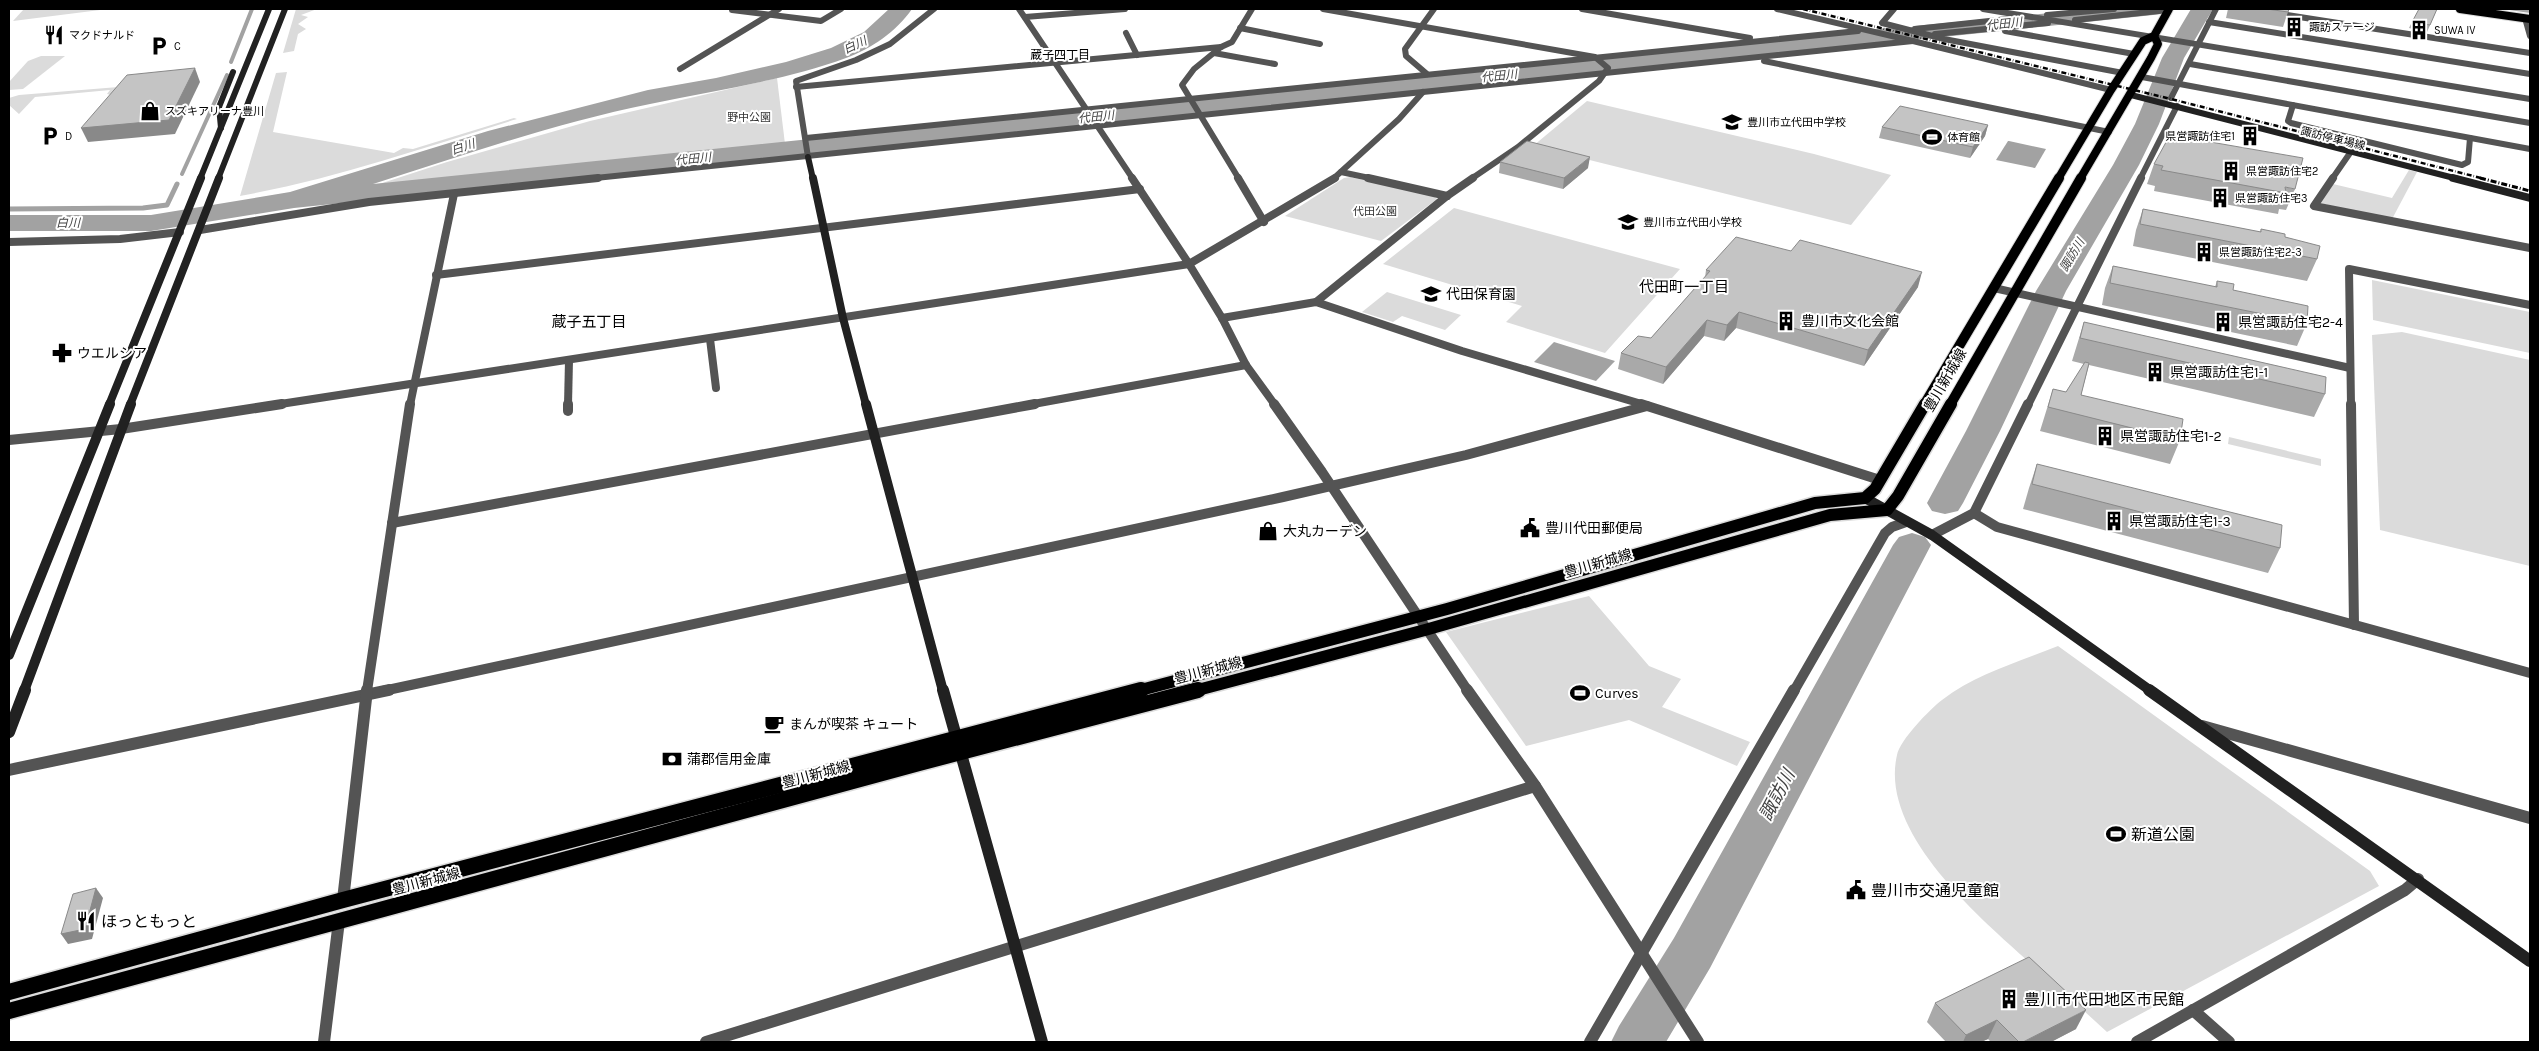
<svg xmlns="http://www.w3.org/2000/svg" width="2539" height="1051" font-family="Karla,'Noto Sans JP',sans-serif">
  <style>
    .green { fill: #dbdbdb }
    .water { fill: #a2a2a2 }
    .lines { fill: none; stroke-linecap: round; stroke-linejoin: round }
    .stream-far1 { stroke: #a2a2a2; stroke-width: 4 }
    .stream { stroke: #a2a2a2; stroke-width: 5 }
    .river { fill: #a2a2a2; fill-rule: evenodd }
    .primary-far3-casing { stroke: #dbdbdb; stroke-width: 10 }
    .primary-far2-casing { stroke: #dbdbdb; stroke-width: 12 }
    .primary-far1-casing { stroke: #dbdbdb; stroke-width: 15 }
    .primary-casing { stroke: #dbdbdb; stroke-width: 19 }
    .street-far3 { stroke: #545454; stroke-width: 6 }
    .street-far2 { stroke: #545454; stroke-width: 8 }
    .street-far1 { stroke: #545454; stroke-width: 10 }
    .street { stroke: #545454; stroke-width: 12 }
    .secondary-far3 { stroke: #212121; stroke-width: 6 }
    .secondary-far2 { stroke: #212121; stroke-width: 8 }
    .secondary-far1 { stroke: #212121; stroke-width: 10 }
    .secondary { stroke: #212121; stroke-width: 12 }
    .primary-far3 { stroke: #000; stroke-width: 8 }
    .primary-far2 { stroke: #000; stroke-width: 10 }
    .primary-far1 { stroke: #000; stroke-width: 12 }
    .primary { stroke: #000; stroke-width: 16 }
    .rail-far1 { stroke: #000; stroke-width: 2.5; stroke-dasharray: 5 2 0.5 2; stroke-linecap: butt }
    .rail { stroke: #000; stroke-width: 3; stroke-dasharray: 6 2 1 2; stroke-linecap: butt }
    .wall { fill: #a9a9a9 }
    .shaded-wall { fill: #898989 }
    .building { fill: #c4c4c4; stroke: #898989 }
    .labels { text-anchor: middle; stroke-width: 4; stroke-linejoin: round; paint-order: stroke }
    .far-poi-label { font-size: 11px; fill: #000; stroke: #fff; text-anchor: start }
    .far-park-label { font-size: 11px; fill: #323232; stroke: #fff }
    .far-street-label { font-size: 11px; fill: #000; stroke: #fff }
    .far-water-label { font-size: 12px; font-style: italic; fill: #434343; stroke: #fff }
    .far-neighbourhood-label { font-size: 12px; fill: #000; stroke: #fff }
    .poi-label { font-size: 14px; fill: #000; stroke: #fff; text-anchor: start }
    .street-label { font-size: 14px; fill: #000; stroke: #fff }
    .neighbourhood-label { font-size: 15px; fill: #000; stroke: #fff }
    .near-poi-label { font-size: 16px; fill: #000; stroke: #fff; text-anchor: start }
    .near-water-label { font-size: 18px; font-style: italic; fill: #434343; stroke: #fff }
  </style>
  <rect width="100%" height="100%" fill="#fff"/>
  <g class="green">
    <polygon points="24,9 108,9 13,21"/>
    <polygon points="296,9 317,9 301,15 308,17 298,24 306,29 298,34 294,51 283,53"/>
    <polygon points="41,56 65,56 23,89 9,90 9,82 28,61"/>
    <path d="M287,72L273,132L394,153L403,148L413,149L514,118L517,119C425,147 334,179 240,196L276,73Z"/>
    <polygon points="777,78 785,144 370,187 447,162 590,121"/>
    <polygon points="131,86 111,95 107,94 110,90 35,97 19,114 9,105 9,98 19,95"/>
    <polygon points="1587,101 1814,154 1891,175 1851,225 1533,146"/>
    <polygon points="2409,170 2417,172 2391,221 2320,203 2333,184 2392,198"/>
    <polygon points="1350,177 1434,196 1437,199 1381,241 1285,216 1344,178"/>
    <polygon points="1454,208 1680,269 1605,353 1506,322 1522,306 1383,264"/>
    <polygon points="2372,280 2530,312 2530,353 2373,320"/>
    <polygon points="1387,292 1461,315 1445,330 1402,316 1393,322 1362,312"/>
    <polygon points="2402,332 2530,360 2530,566 2380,530 2372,335"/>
    <polygon points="2229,437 2321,459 2321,466 2228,444"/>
    <polygon points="1589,596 1649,666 1681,679 1662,707 1750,742 1737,766 1629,720 1526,746 1446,632"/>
    <path d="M2058,646L2370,871L2379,886L2107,1032C2081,1008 2055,985 2028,961C1978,916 1879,832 1897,755C1900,740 1929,710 1942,700C1976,674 2019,662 2058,646Z"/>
  </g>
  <g class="water">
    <polygon points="2008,141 2009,141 2046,149 2035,168 1996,160"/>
    <polygon points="1554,342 1615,361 1596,381 1534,362"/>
  </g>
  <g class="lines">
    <g class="stream-far1">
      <polyline points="231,62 252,9"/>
      <polyline points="182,174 227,75"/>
    </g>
    <polyline class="stream" points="9,209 143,208 167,205 177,184"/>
    <g class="river">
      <path d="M889,9H912C896,32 871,49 846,58C783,81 716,90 650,104C556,123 464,155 373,184L1897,27L1905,30L1914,26L2091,9H2164L2161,14L2153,15L1914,40L1906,37L1897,41L294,208L151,231H9V215H151L290,192L488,131L648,90L716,78L786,62L831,48L864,32Z"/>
      <polygon points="2191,9 2213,9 2184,58 2159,124 2139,165 2066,291 2000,431 1963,503 1958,511 1945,514 1932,511 1927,503 1966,431 2036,291 2113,165 2135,124 2162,58"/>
      <polygon points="1912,533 1925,537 1931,545 1710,968 1666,1042 1611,1042 1619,1026 1674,938 1893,545 1899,537"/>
    </g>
    <defs>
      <g id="primary-far3">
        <polyline points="2460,9 2530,19"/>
        <polyline points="2058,179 2111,90 2143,41 2154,36 2169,9"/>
        <polyline points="2080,179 2151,58 2158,44 2154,36"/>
      </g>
      <g id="primary-far2">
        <polyline points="1924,405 2059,178"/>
        <polyline points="1950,405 2081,178"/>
      </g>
      <g id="primary-far1">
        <polyline points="1137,691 1447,609 1815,503 1865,498 1875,489 1925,404"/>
        <polyline points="1194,691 1425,630 1830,515 1887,510 1898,496 1951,404"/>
      </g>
      <g id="primary">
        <polyline points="9,992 343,900 1141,690"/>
        <polyline points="9,1011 919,763 1198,690"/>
      </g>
    </defs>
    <use href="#primary-far3" class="primary-far3-casing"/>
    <use href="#primary-far2" class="primary-far2-casing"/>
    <use href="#primary-far1" class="primary-far1-casing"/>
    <use href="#primary" class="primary-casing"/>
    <g class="street-far3">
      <polyline points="1019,9 1133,179"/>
      <polyline points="1323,9 1595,57 1608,68 1599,81 1518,147 1471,179"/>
      <polyline points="1582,9 1750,38"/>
      <polyline points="1894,9 1882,23 1944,39 2123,73"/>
      <polyline points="1983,9 2530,99"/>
      <polyline points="732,10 821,21 841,9"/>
      <polyline points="2274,13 2530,53"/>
      <polyline points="2047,15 2114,9"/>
      <polyline points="1025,17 1125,9"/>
      <polyline points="2525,18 2530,36"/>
      <polyline points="2075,20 2168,10"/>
      <polyline points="2209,22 2530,74"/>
      <polyline points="1240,28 1320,44"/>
      <polyline points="1915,29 2017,18"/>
      <polyline points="2005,31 2134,54"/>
      <polyline points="1126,33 1137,55"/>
      <polyline points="1935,34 2048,23"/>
      <polyline points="1913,41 2111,90"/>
      <polyline points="1214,53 1275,64"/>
      <polyline points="1764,61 2109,132"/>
      <polyline points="2190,64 2530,123"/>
      <polyline points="680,69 779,9"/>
      <polyline points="1427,74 1406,56 1405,49 1434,9"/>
      <polyline points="2142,77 2530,149"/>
      <polyline points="796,87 1221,47"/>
      <polyline points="2171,98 2216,9"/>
      <polyline points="2293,105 2288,121 2291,123 2462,165 2468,162 2470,138"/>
      <polyline points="806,138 1858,31"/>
      <polyline points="808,157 796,81 856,60 890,44 934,9"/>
      <polyline points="1341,172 1374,179"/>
      <polyline points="586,179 1913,41 1777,9"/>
      <polyline points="1239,179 1182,85 1194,69 1221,47 1232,42 1252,9"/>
      <polyline points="1333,179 1399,119 1423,92"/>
      <polyline points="2140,179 2177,106"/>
      <polyline points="2332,179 2350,153"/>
    </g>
    <g class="street-far2">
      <polyline points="1132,178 1189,264 1222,318 1246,365 1275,405"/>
      <polyline points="1238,178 1264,222"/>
      <polyline points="1368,178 1447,196"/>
      <polyline points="2333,178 2314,206 2530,248"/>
      <polyline points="200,230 369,202 598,178"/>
      <polyline points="9,242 120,239 180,232"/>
      <polyline points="436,275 1140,189"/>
      <polyline points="1994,288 2350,368"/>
      <polyline points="1316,302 1447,196 1473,178"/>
      <polyline points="1222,318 1316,302 1462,351 1645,405"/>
      <polyline points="710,339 716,388"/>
      <polyline points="274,405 1189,264 1335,178"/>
      <polyline points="410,405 454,194"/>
      <polyline points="568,405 569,360"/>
      <polyline points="1028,405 1246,365"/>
      <polyline points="2028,405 2141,178"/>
      <polyline points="2351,405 2349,269 2530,305"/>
    </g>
    <g class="street-far1">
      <polyline points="1274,404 1322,472 1468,691"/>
      <polyline points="1641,404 1880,480"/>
      <polyline points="2351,404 2354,625"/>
      <polyline points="568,411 568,404"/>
      <polyline points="9,440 121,429 282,404"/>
      <polyline points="1974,513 1997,527 2530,673"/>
      <polyline points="392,523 1035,404"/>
      <polyline points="1932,535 1974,513 2028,404"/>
      <polyline points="367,691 410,404"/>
      <polyline points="383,691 1283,497 1466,455 1647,406"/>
      <polyline points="1794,691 1885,533 1892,527 1906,522"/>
    </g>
    <g class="street">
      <polyline points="1467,690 1535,786 1698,1042"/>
      <polyline points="2202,726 2530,818"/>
      <polyline points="9,770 389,690"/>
      <polyline points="343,900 367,690"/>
      <polyline points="2193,1010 2229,1042"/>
      <polyline points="324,1042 339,921"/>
      <polyline points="706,1042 1535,786"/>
      <polyline points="1590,1042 1794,690"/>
      <polyline points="2137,1042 2405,890 2418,879"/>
    </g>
    <g class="secondary-far3">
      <polyline points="2131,95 2458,179"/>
      <polyline points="221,128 219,107 233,72"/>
      <polyline points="808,157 813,179"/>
      <polyline points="200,179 269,9"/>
      <polyline points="218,179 285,9"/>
    </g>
    <g class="secondary-far2">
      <polyline points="813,178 843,318 866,405"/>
      <polyline points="2453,178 2530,198"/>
      <polyline points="109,405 201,178"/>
      <polyline points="130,405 219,178"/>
    </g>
    <g class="secondary-far1">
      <polyline points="866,404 943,691"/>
      <polyline points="1865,498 1932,535 2151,691"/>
      <polyline points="9,655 110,404"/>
      <polyline points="24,691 131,404"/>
    </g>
    <g class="secondary">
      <polyline points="943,690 1042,1042"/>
      <polyline points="2149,690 2530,961"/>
      <polyline points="9,732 25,690"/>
    </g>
    <use href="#primary-far3" class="primary-far3"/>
    <use href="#primary-far2" class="primary-far2"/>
    <use href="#primary-far1" class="primary-far1"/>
    <use href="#primary" class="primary"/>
    <polyline class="rail-far1" points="1803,9 2175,100 2485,179"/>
    <polyline class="rail" points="2480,178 2530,191"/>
  </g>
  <g class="wall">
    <polygon points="2228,9 2289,9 2283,27 2226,18"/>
    <polygon points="2437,9 2427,32 2409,28 2412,22"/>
    <polygon points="2509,9 2530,9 2530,13 2509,10"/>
    <polygon points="1988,125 1985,136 1970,158 1879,138 1882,127"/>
    <polygon points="1500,162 1588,168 1563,189 1499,173"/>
    <polygon points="2154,164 2295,189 2286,210 2279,209 2278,214 2154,191 2155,186 2147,184"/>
    <polygon points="2143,209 2260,232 2261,229 2285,237 2317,259 2307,281 2133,246 2136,230"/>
    <polygon points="2113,266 2215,287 2217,281 2233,290 2307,323 2297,346 2102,305 2105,288"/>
    <polygon points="1706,270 1918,287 1864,366 1736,328 1724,341 1704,336 1663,384 1618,369 1621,353 1651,338 1705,278"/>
    <polygon points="2084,322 2325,394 2314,417 2089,365 2081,395 2180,440 2170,464 2040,431 2053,389 2066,392 2084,364 2072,361"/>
    <polygon points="2037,464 2280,548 2268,573 2023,509 2029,488"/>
    <polygon points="1935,1003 2076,1029 2051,1042 1991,1042 1988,1039 1981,1042 1946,1042 1927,1022"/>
  </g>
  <g class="shaded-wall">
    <polygon points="195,68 200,82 175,134 88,142 81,128"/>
    <polygon points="1988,125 1985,136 1970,158 1973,147"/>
    <polygon points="1590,157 1588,168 1563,189 1564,178"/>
    <polygon points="1922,272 1918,287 1864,366 1868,350"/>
    <polygon points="1739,312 1736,328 1724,341 1727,325"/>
    <polygon points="1707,320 1704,336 1663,384 1666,367"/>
    <polygon points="96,888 103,898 92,939 68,944 61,934"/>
    <polygon points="2086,1010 2076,1029 2051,1042 2023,1042"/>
    <polygon points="1997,1020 1988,1039 1981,1042 1963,1042 1966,1035"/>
  </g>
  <g class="building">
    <polygon points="2267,9 2289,9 2288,12"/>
    <polygon points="2419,9 2437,9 2430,25 2412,22"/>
    <polygon points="195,68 169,120 81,128 127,75"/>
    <polygon points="1900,106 1988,125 1973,147 1882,127"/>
    <polygon points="2170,135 2303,158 2295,189 2285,187 2286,193 2161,170 2163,166 2154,164"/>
    <polygon points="1527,141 1590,157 1564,178 1500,162"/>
    <polygon points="2143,209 2261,232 2261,229 2285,234 2285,237 2320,246 2317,259 2140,224"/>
    <polygon points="1736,237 1791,251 1800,240 1922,272 1868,350 1739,312 1727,325 1707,320 1666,367 1621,353 1638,336 1651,338 1710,271 1706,270"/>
    <polygon points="2113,266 2217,287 2217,281 2234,284 2233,290 2308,306 2307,323 2110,283"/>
    <polygon points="2084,322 2326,377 2325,394 2080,338"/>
    <polygon points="2085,362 2089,363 2081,395 2183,419 2180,440 2048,407 2053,389 2066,392"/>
    <polygon points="2037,464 2282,525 2280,548 2032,484"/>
    <polygon points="96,888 85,929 61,934 73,894"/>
    <polygon points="2029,957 2086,1010 2023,1042 2019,1042 1997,1020 1966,1035 1935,1003"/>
  </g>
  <defs>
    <symbol id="building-bare" viewBox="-9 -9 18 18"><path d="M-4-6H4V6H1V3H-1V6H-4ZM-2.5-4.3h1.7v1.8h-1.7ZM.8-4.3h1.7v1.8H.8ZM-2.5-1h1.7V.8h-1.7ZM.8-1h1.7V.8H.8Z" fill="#000" stroke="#fff" stroke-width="2.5" paint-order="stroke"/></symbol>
    <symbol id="restaurant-bare" viewBox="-9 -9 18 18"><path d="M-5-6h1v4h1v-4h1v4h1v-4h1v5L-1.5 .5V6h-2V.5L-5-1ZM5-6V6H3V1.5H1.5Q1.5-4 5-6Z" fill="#000" stroke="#fff" stroke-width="2.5" paint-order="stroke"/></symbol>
    <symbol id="parking-bare" viewBox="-9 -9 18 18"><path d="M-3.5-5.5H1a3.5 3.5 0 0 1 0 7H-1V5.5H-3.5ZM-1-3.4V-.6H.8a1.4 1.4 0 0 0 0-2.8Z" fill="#000" stroke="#fff" stroke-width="2.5" paint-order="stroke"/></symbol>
    <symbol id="shop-bare" viewBox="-9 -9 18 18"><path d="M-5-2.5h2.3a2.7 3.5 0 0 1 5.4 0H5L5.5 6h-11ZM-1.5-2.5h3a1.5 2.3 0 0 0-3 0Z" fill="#000" stroke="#fff" stroke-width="2.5" paint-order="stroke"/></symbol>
    <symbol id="school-bare" viewBox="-9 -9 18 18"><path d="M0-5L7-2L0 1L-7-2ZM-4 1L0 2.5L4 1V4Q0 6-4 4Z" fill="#000" stroke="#fff" stroke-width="2.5" paint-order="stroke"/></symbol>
    <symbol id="stadium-bare" viewBox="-9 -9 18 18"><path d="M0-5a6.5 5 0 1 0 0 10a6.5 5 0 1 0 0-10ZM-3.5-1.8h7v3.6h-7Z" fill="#000" stroke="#fff" stroke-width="2.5" paint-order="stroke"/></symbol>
    <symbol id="pharmacy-bare" viewBox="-9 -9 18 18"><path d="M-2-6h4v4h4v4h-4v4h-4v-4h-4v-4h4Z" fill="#000" stroke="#fff" stroke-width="2.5" paint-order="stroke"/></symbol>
    <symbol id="civic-bare" viewBox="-9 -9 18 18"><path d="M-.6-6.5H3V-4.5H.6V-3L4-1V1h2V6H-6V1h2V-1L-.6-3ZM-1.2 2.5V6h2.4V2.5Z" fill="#000" stroke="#fff" stroke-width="2.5" paint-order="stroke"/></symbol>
    <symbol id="cafe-bare" viewBox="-9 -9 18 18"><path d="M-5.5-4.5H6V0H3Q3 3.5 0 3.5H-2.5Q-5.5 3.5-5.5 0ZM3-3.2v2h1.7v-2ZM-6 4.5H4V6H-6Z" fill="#000" stroke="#fff" stroke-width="2.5" paint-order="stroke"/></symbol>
    <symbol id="bank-bare" viewBox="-9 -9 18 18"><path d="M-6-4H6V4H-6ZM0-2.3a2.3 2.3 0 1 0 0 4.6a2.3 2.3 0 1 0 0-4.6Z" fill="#000" stroke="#fff" stroke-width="2.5" paint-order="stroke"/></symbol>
  </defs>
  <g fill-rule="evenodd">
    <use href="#building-bare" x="2280" y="13" width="28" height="28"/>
    <use href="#building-bare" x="2405" y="16" width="28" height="28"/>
    <use href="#restaurant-bare" x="40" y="21" width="28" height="28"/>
    <use href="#parking-bare" x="145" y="32" width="28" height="28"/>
    <use href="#shop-bare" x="136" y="97" width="28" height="28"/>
    <use href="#school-bare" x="1718" y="108" width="28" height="28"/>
    <use href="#parking-bare" x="36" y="122" width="28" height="28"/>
    <use href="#building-bare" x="2236" y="122" width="28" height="28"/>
    <use href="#stadium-bare" x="1918" y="123" width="28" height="28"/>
    <use href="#building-bare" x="2217" y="157" width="28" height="28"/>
    <use href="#building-bare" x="2206" y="184" width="28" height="28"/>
    <use href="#school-bare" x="1614" y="208" width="28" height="28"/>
    <use href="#building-bare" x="2190" y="238" width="28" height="28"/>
    <use href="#school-bare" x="1417" y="280" width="28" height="28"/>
    <use href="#building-bare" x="1772" y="307" width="28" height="28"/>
    <use href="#building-bare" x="2209" y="308" width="28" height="28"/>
    <use href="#pharmacy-bare" x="48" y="339" width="28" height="28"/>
    <use href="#building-bare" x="2141" y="358" width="28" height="28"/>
    <use href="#building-bare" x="2091" y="422" width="28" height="28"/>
    <use href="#building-bare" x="2100" y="507" width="28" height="28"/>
    <use href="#civic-bare" x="1516" y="514" width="28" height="28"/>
    <use href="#shop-bare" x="1254" y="517" width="28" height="28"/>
    <use href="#stadium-bare" x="1566" y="679" width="28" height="28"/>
    <use href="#cafe-bare" x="760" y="710" width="28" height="28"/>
    <use href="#bank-bare" x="658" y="745" width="28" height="28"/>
    <use href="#stadium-bare" x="2102" y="820" width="28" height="28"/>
    <use href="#civic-bare" x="1842" y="876" width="28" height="28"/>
    <use href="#restaurant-bare" x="72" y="907" width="28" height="28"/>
    <use href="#building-bare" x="1995" y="985" width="28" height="28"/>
  </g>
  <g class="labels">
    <g class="far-poi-label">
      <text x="2309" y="31">諏訪ステージ</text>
      <text x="2434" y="34">SUWA IV</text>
      <text x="69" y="39">マクドナルド</text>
      <text x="174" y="50">C</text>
      <text x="165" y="115">スズキアリーナ豊川</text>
      <text x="1747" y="126">豊川市立代田中学校</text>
      <text x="65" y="140">D</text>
      <text x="2235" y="140" text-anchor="end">県営諏訪住宅1</text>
      <text x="1947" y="141">体育館</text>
      <text x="2246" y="175">県営諏訪住宅2</text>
      <text x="2235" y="202">県営諏訪住宅3</text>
      <text x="1643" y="226">豊川市立代田小学校</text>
      <text x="2219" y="256">県営諏訪住宅2-3</text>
    </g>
    <g class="far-park-label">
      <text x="749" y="121">野中公園</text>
      <text x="1375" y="215">代田公園</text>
    </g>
    <g class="far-street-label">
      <text transform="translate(2333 138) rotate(14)" y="4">諏訪停車場線</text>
    </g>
    <g class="far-water-label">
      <text transform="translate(2004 24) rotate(-6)" y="4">代田川</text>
      <text transform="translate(855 45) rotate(-25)" y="4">白川</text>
      <text transform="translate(1499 76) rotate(-6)" y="4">代田川</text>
      <text transform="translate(1096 117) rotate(-6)" y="4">代田川</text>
      <text transform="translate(463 147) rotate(-18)" y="4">白川</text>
      <text transform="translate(693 159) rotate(-6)" y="4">代田川</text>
      <text x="68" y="227">白川</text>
      <text transform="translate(2072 255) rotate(-59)" y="4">諏訪川</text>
    </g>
    <g class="far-neighbourhood-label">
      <text x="1060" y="59">蔵子四丁目</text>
    </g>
    <g class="poi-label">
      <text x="1446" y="299">代田保育園</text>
      <text x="1801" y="326">豊川市文化会館</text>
      <text x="2238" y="327">県営諏訪住宅2-4</text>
      <text x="77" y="358">ウエルシア</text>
      <text x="2170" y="377">県営諏訪住宅1-1</text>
      <text x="2120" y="441">県営諏訪住宅1-2</text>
      <text x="2129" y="526">県営諏訪住宅1-3</text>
      <text x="1545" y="533">豊川代田郵便局</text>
      <text x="1283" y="536">大丸カーデン</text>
      <text x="1595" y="698">Curves</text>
      <text x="789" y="729">まんが喫茶 キュート</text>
      <text x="687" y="764">蒲郡信用金庫</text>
    </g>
    <g class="street-label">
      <text transform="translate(1945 380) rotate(-60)" y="5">豊川新城線</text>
      <text transform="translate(1598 563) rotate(-16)" y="5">豊川新城線</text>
      <text transform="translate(1208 670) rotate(-15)" y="5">豊川新城線</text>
      <text transform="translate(816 774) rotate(-15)" y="5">豊川新城線</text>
      <text transform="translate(426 881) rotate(-15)" y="5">豊川新城線</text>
    </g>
    <g class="neighbourhood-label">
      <text x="1684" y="292">代田町一丁目</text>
      <text x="589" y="327">蔵子五丁目</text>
    </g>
    <g class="near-poi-label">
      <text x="2131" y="840">新道公園</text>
      <text x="1871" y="896">豊川市交通児童館</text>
      <text x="101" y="927">ほっともっと</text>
      <text x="2024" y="1005">豊川市代田地区市民館</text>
    </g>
    <g class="near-water-label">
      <text transform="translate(1777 795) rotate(-62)" y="6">諏訪川</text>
    </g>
  </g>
  <rect width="2539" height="1051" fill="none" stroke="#000000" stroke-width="20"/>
</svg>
